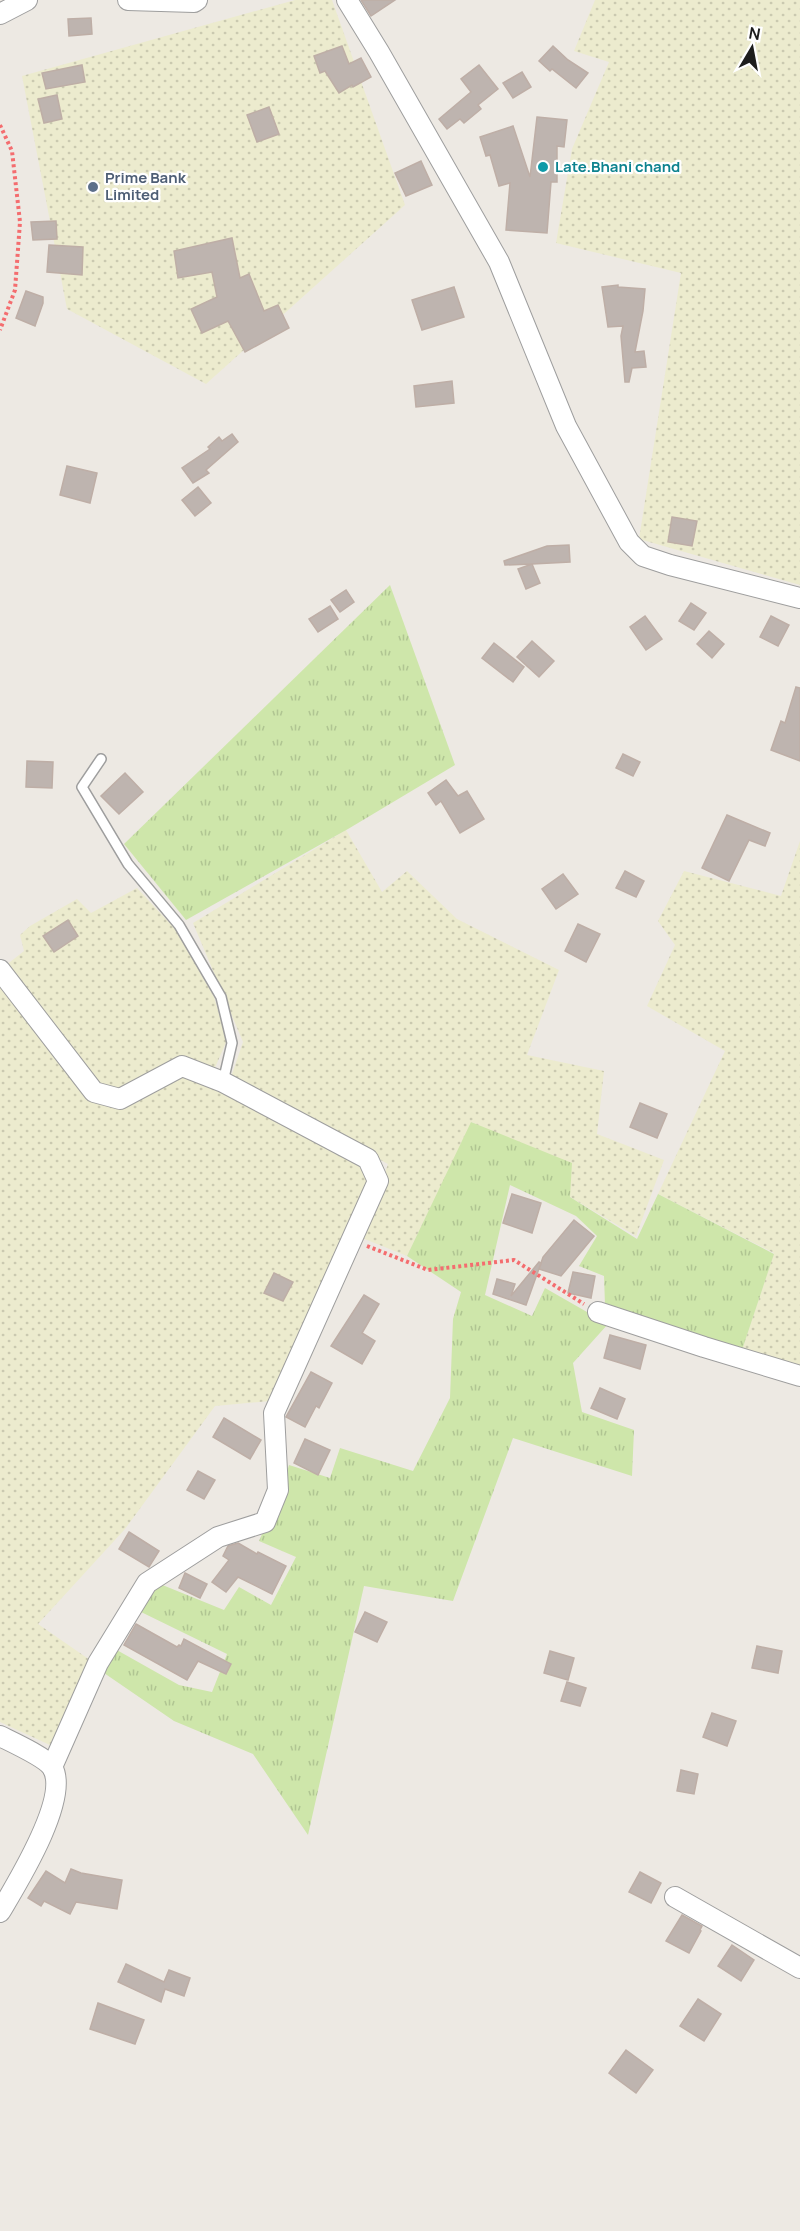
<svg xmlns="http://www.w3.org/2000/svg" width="800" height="2231" font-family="Manrope,sans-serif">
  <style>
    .farmland { fill: url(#farmland-dots) }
    .grass { fill: url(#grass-tufts) }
    .building { fill: #beb4af; stroke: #beaea6; stroke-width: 1.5 }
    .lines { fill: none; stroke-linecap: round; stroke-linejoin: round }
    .lane-casing { stroke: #9e9e9e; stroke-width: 12 }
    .street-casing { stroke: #9e9e9e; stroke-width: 22 }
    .path { stroke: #f46d6f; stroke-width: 4; stroke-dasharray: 3 3; stroke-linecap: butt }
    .lane { stroke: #fff; stroke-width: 9 }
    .street { stroke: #fff; stroke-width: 20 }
    .culture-dot { fill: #0f9aa8; stroke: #fff; stroke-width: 2 }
    .service-dot { fill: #5c6f8a; stroke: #fff; stroke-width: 2 }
    .labels { text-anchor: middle; stroke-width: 4.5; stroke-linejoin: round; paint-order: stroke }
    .culture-label { font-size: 15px; font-weight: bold; fill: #0d838f; stroke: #fff; text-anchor: start }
    .service-label { font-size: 15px; font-weight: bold; fill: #4e5e75; stroke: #fff; text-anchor: start }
  </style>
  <defs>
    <pattern id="farmland-dots" width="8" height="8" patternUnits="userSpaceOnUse" patternTransform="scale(1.5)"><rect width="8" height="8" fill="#ecebce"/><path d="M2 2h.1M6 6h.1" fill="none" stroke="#cac9b0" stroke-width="1.8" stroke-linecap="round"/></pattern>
    <pattern id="grass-tufts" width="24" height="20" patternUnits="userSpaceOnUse" patternTransform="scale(1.5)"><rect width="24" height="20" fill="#cee6aa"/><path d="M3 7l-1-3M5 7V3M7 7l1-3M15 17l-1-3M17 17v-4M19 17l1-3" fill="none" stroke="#b0c592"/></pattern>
  </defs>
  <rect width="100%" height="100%" fill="#ede9e3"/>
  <g class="farmland">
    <polygon points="295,0 332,0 405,205 206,384 67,309 22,76"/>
    <polygon points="595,0 800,0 800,585 639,539 681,273 556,243 572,149 609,62 574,51"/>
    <polygon points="346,830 382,892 407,871 457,919 559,970 527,1055 604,1071 597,1134 664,1160 636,1236 570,1197 472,1122 407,1256 362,1238 388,1164 230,1080 243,1042 193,923"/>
    <polygon points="800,841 800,1370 741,1353 774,1253 658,1194 725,1051 647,1006 675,945 658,921 684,871 781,896"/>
    <polygon points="137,888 176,930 214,997 227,1040 214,1070 189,1058 138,1079 116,1095 97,1090 5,966 24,951 20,935 30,926 77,899 91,913"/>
    <polygon points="0,982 90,1101 120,1109 182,1073 363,1164 375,1181 270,1401 215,1406 125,1529 38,1624 90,1660 52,1746 0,1722"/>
  </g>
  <g class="grass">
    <polygon points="390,585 455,765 348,829 186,920 124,844"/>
    <polygon points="471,1122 572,1163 570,1197 637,1239 658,1194 774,1254 741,1353 605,1305 604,1276 579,1266 597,1236 576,1216 510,1185 485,1295 532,1316 545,1288 608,1324 573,1363 582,1412 634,1430 632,1476 513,1438 453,1601 364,1586 308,1835 253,1754 174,1721 104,1673 115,1649 179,1685 212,1692 227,1654 139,1611 160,1584 224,1610 239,1587 271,1605 296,1557 259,1541 281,1491 289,1465 330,1478 340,1448 413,1471 450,1398 453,1319 461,1292 407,1256"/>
  </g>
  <g class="building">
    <polygon points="361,0 395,0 371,16"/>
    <polygon points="91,18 92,34 69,36 68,19"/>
    <polygon points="342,46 349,64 361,58 371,77 353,87 352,85 339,93 325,71 320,73 314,56"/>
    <polygon points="553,46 568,60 588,73 576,88 552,69 550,71 539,61"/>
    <polygon points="82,65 85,82 46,89 42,73"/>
    <polygon points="479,65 498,89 478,105 481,109 464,123 460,119 447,129 439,119 471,92 461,79"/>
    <polygon points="522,72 531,87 513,98 503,83"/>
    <polygon points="57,95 62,119 44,123 38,99"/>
    <polygon points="269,107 279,134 257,142 247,115"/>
    <polygon points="537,117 567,120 564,147 557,146 557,182 551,182 547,233 506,230 510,183 499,186 490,155 486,156 480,137 513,126 530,177"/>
    <polygon points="421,161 432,185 406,196 395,173"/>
    <polygon points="56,221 57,239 33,240 31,222"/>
    <polygon points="232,238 240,278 249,274 264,311 278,305 289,328 245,352 228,321 202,333 191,309 217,297 212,272 178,278 174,251"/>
    <polygon points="49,245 83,247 82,275 47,272"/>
    <polygon points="618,285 618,287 645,289 643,311 635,352 644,351 646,367 632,368 629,382 625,382 621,336 623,326 608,327 602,287"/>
    <polygon points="454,287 464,317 422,330 412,300"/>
    <polygon points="26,291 43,297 43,303 35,326 16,318"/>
    <polygon points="452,381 454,403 416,407 414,386"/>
    <polygon points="232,434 238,442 206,470 209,473 193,483 182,468 210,449 208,447 219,437 222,441"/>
    <polygon points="67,466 97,473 90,503 60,495"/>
    <polygon points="198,487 211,503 195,516 182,500"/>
    <polygon points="672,517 697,521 692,546 668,542"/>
    <polygon points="569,545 570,562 532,564 540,583 526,589 518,569 532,564 505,565 504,561 547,546"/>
    <polygon points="346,590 354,602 340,612 331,600"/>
    <polygon points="691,603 706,613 694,630 679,621"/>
    <polygon points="330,606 338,619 318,632 309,619"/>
    <polygon points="645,616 662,639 646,650 630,627"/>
    <polygon points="771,616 789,625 778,646 760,637"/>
    <polygon points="709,631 724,644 712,658 697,644"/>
    <polygon points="532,641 554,661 539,677 517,657"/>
    <polygon points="494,643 524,667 513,682 482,658"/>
    <polygon points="796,687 800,688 800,761 771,750 781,721 785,723"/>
    <polygon points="623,754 640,762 633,776 616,768"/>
    <polygon points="27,761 53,762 52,788 26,787"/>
    <polygon points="125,773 143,792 119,814 101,796"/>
    <polygon points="446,780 458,796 467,791 484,819 460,833 441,801 436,805 428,793"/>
    <polygon points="727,815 770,833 765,846 749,840 729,881 702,868"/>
    <polygon points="625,871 644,881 636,897 616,888"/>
    <polygon points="563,874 578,894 556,909 542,889"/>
    <polygon points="68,920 78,936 54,952 43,936"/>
    <polygon points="578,924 600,934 586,962 565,951"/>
    <polygon points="640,1103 667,1114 657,1138 630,1127"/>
    <polygon points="512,1194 541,1203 532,1233 503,1223"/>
    <polygon points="574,1220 594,1236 561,1276 539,1269 543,1257"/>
    <polygon points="539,1262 541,1263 526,1305 493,1294 497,1279 515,1284 511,1296"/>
    <polygon points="573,1272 595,1276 591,1298 568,1293"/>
    <polygon points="274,1273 293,1282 283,1301 264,1293"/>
    <polygon points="364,1295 379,1304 362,1333 375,1341 362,1364 331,1346"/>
    <polygon points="610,1335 646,1345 640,1369 604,1358"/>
    <polygon points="311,1372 332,1383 319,1408 316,1406 305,1427 286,1417"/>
    <polygon points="600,1388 625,1399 617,1419 591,1408"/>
    <polygon points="224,1418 261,1440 250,1459 213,1437"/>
    <polygon points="305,1439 330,1450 318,1475 294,1463"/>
    <polygon points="198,1471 215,1480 204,1499 187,1490"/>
    <polygon points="129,1532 159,1551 149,1567 119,1549"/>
    <polygon points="238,1543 257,1554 258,1552 286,1566 272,1594 238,1577 226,1592 212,1582 229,1560 223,1556 228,1546"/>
    <polygon points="185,1573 207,1584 200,1598 179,1588"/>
    <polygon points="365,1612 387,1622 377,1642 355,1632"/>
    <polygon points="136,1624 177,1647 179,1645 181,1646 184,1639 231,1664 226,1674 198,1661 187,1680 124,1645"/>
    <polygon points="757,1646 782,1651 778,1673 752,1668"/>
    <polygon points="550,1651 574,1658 568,1680 544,1673"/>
    <polygon points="567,1682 586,1688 580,1706 561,1701"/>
    <polygon points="712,1713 736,1721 727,1746 703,1737"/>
    <polygon points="681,1770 698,1774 694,1794 677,1791"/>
    <polygon points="71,1869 81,1873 122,1880 117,1909 76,1902 70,1914 44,1901 41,1906 28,1898 46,1871 65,1883"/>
    <polygon points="640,1872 661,1883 651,1903 629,1892"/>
    <polygon points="682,1915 702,1926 700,1930 701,1931 689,1953 666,1941"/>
    <polygon points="732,1945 754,1960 741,1981 718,1966"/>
    <polygon points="126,1964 164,1982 169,1970 190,1978 184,1996 165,1989 161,2002 118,1982"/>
    <polygon points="698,1999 721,2014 704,2041 680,2026"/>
    <polygon points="98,2003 144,2020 135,2044 90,2029"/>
    <polygon points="626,2050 653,2070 636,2093 609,2073"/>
  </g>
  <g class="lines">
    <defs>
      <polyline id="lane" points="101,759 82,787 128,864 179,925 221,997 232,1043 223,1082"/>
      <g id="street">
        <polyline points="128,0 194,2 197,0"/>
        <polyline points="347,0 379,52 499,262 566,426 629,542 643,556 670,565 800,598"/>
        <polyline points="0,14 27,0"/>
        <polyline points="0,970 94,1092 120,1099 182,1066 223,1082 368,1159 378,1181 274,1413 278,1490 265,1522 218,1537 147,1583 98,1663 52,1767"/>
        <polyline points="598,1312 704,1347 800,1376"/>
        <path d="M0,1736C12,1742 45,1757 52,1767C71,1797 16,1885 0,1912"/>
        <polyline points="675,1897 800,1968"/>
      </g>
    </defs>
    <use href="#lane" class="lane-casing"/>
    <use href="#street" class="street-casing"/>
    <g class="path">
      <polyline points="0,125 12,151 20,222 15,290 0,330"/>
      <polyline points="367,1246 428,1270 514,1260 584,1304"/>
    </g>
    <use href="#lane" class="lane"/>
    <use href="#street" class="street"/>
  </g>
  <circle class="culture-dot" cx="543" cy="167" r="6"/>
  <circle class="service-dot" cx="93" cy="187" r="6"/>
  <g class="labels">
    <g class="culture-label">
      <text x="555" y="172">Late.Bhani chand</text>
    </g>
    <g class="service-label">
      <text x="105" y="183">Prime Bank<tspan x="105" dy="17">Limited</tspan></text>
    </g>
  </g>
  <g transform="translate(752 48) rotate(10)" stroke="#ffffff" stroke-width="4.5" paint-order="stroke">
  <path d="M0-4.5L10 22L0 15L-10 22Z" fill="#1d1d1d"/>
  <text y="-9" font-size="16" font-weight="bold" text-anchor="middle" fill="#1d1d1d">N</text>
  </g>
</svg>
